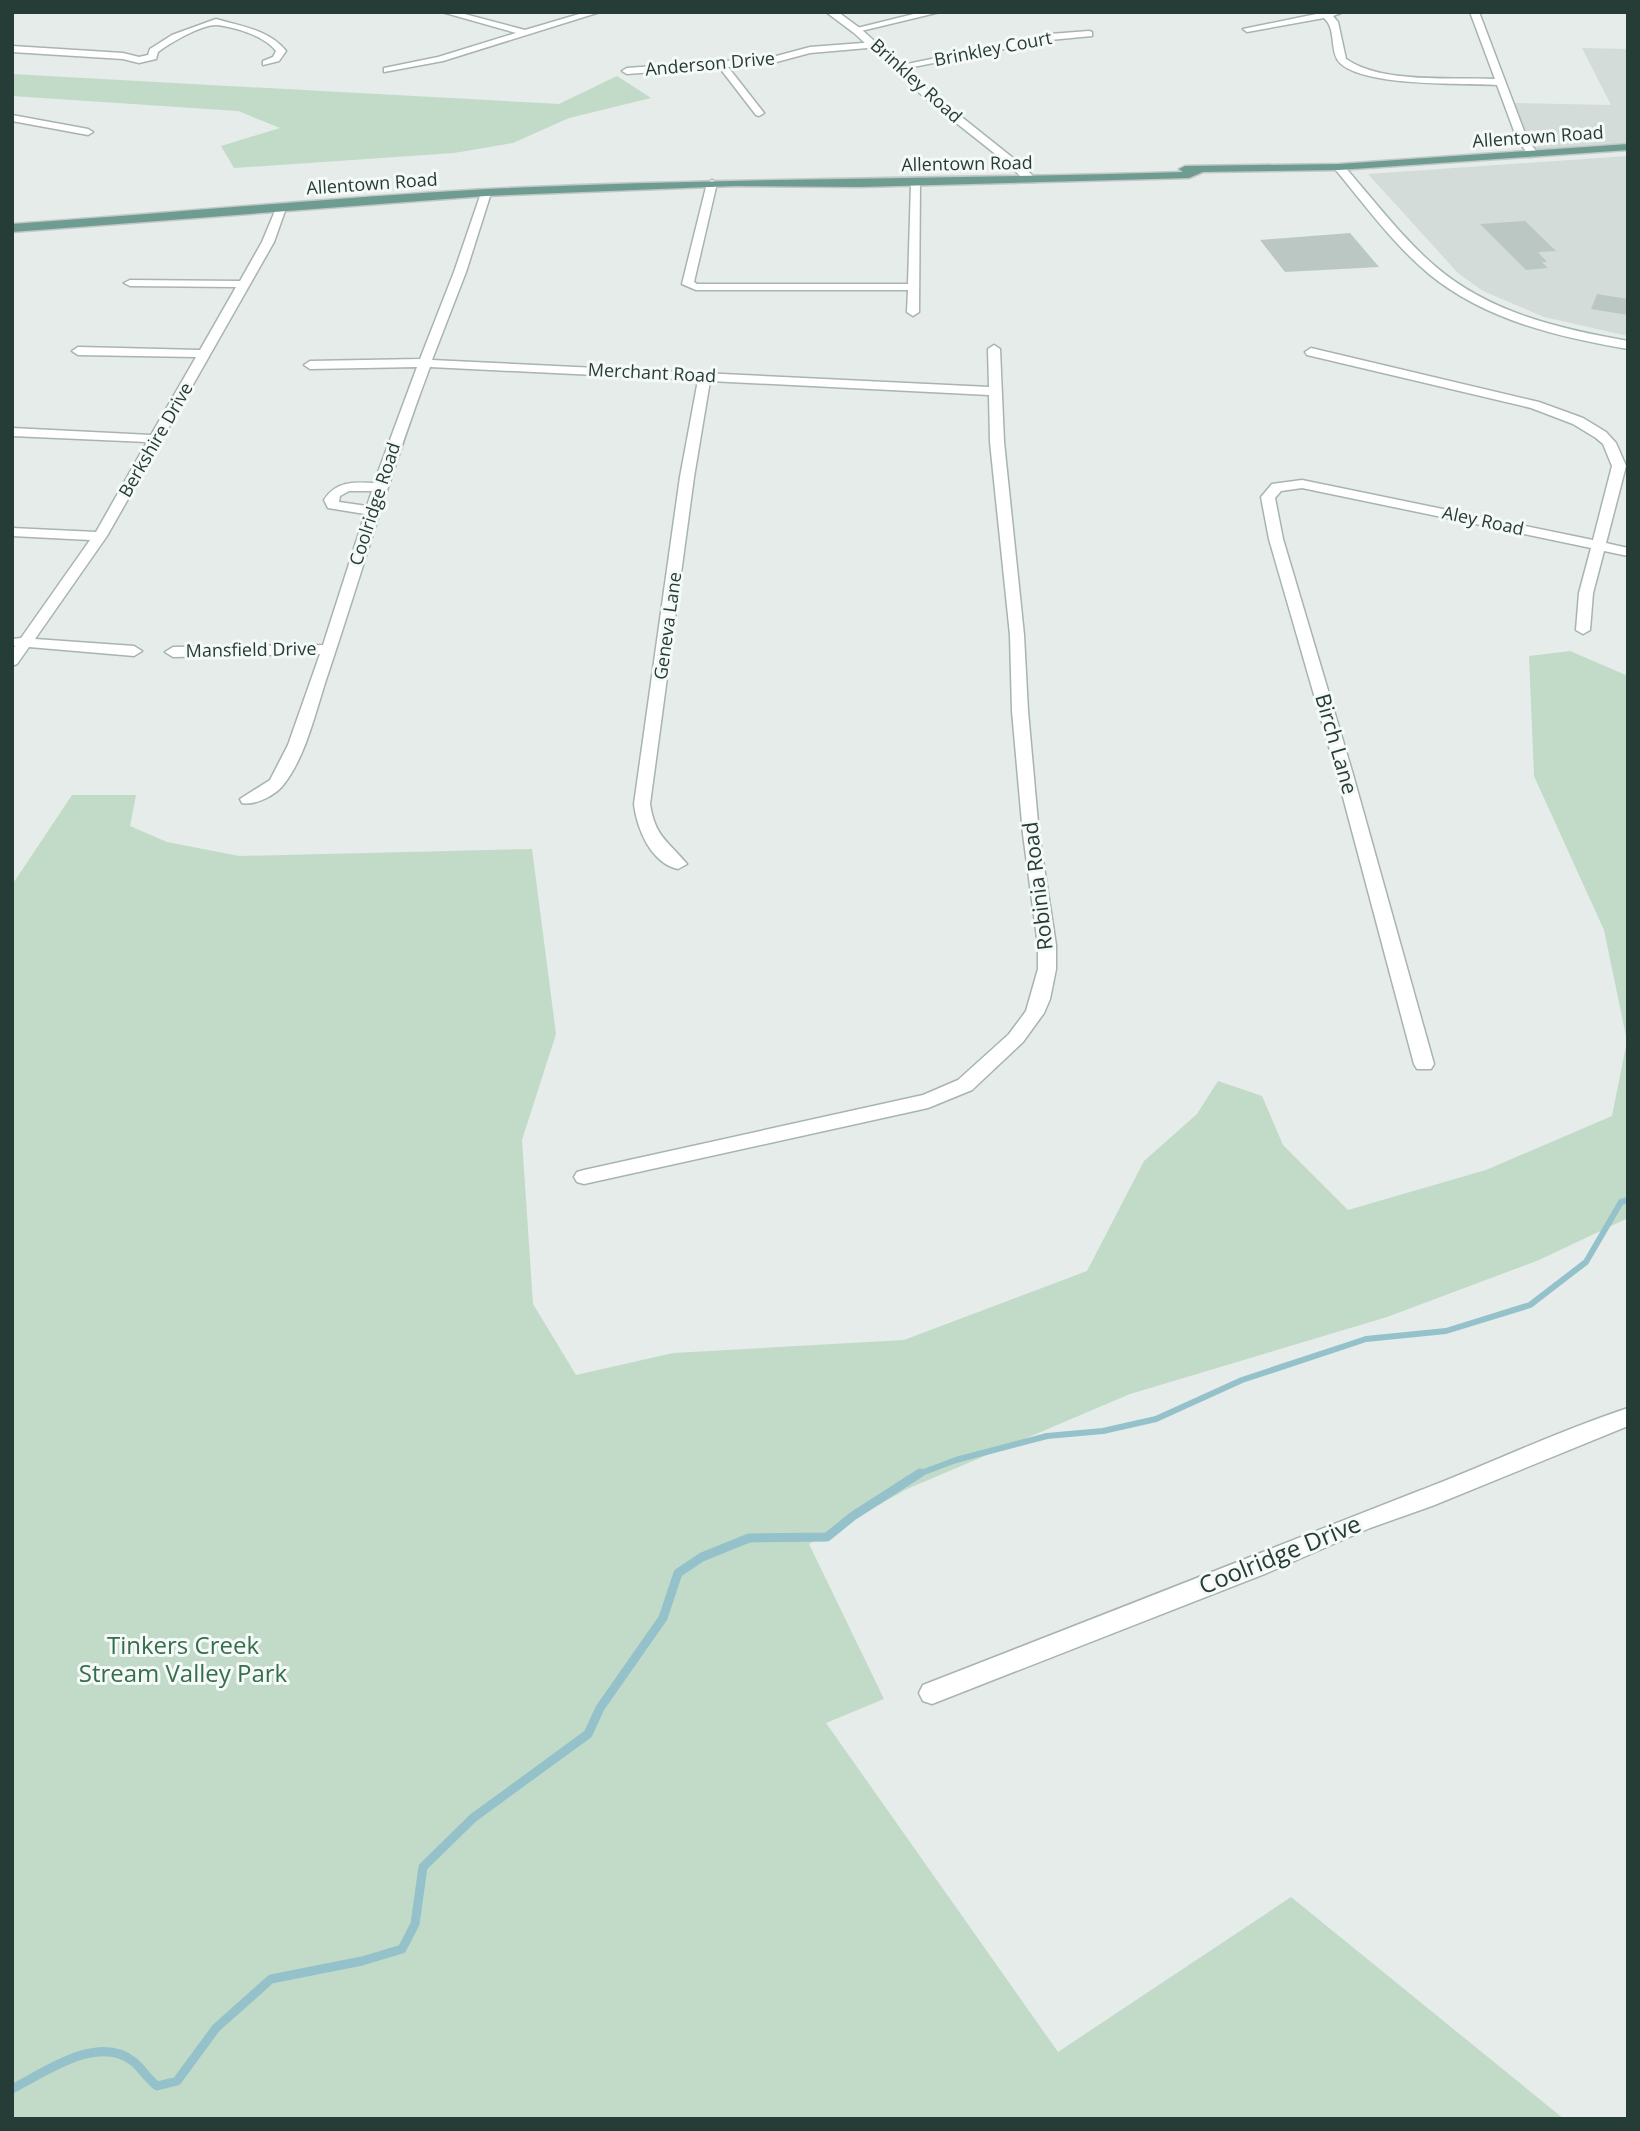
<svg xmlns="http://www.w3.org/2000/svg" width="1640" height="2131" font-family="'Open Sans',sans-serif">
  <style>
    .built { fill: #d3dcd8 }
    .green { fill: #c1dbc8 }
    .lines { fill: none; stroke-linecap: round; stroke-linejoin: round }
    .stream-far1 { stroke: #94c1ca; stroke-width: 6 }
    .stream { stroke: #94c1ca; stroke-width: 9 }
    .building { fill: #bbc7c2 }
    .street-casing { stroke: #a8b4b0; stroke-width: 3 }
    .secondary-casing { stroke: #a5b7b1; stroke-width: 3 }
    .primary-casing { stroke: #c2c8c7; stroke-width: 3 }
    .street { fill: #fff; fill-rule: evenodd }
    .secondary { fill: #fff; fill-rule: evenodd }
    .primary { fill: #6f9c91; fill-rule: evenodd }
    .labels { text-anchor: middle; stroke-width: 6; stroke-linejoin: round; paint-order: stroke }
    .far-street-label { font-size: 18px; fill: #263c37; stroke: #f5f9f7 }
    .street-label { font-size: 21px; fill: #263c37; stroke: #f5f9f7 }
    .near-street-label { font-size: 24px; fill: #263c37; stroke: #f5f9f7 }
    .near-park-label { font-size: 24px; fill: #356e4c; stroke: #f5f9f7 }
  </style>
  <rect width="100%" height="100%" fill="#e5ece9"/>
  <g class="built">
    <polygon points="1582,48 1628,49 1628,144 1541,151 1529,147 1513,103 1611,105"/>
    <polygon points="1628,156 1628,336 1544,317 1483,291 1458,273 1368,174"/>
  </g>
  <g class="green">
    <polygon points="12,74 559,104 617,76 651,98 569,118 513,143 454,153 234,168 221,146 280,128 238,111 12,96"/>
    <polygon points="1570,651 1628,676 1628,1218 1539,1260 1387,1317 1130,1394 907,1489 809,1544 884,1699 826,1723 1058,2052 1291,1897 1564,2119 12,2119 12,885 72,795 136,795 130,826 167,842 239,856 532,849 556,1034 522,1140 533,1304 576,1375 673,1353 904,1340 1087,1271 1144,1161 1197,1114 1218,1081 1262,1096 1283,1145 1348,1210 1486,1170 1612,1116 1627,1041 1604,930 1534,776 1529,656"/>
  </g>
  <g class="lines">
    <polyline class="stream-far1" points="916,1475 956,1460 1047,1436 1103,1431 1156,1419 1242,1380 1366,1339 1446,1331 1530,1305 1586,1262 1621,1202 1628,1200"/>
    <path class="stream" d="M12,2089C45,2072 99,2033 134,2062C142,2069 148,2079 157,2086L177,2081L216,2028L271,1979L362,1961L402,1949L415,1924L423,1867L473,1818L588,1734L600,1708L663,1618L678,1573L702,1557L749,1538L827,1537L853,1516L920,1473"/>
  </g>
  <g class="building">
    <polygon points="1525,221 1556,251 1538,252 1547,262 1542,262 1548,268 1526,270 1480,224"/>
    <polygon points="1350,233 1379,267 1285,272 1260,240"/>
    <polygon points="1597,294 1628,299 1628,315 1591,309"/>
  </g>
  <g class="lines">
    <defs>
      <g id="street">
        <polygon points="442,12 457,12 525,30 586,12 600,12 443,61 384,72 384,68 438,57 516,33"/>
        <polygon points="922,12 940,12 857,32 853,29"/>
        <path d="M1326,12L1341,13L1333,16L1338,22L1346,59C1382,84 1452,77 1495,79L1470,12H1479L1527,139L1539,155L1530,157L1517,139L1497,85C1462,83 1365,87 1340,63C1329,52 1337,29 1324,18L1247,32L1243,29Z"/>
        <path d="M216,19C240,26 270,30 286,51L279,61L263,65V61L273,57L276,51C265,36 235,27 217,25C202,24 170,43 158,52L156,59L139,63L123,59L12,52V46L123,53L139,57L148,55L150,49L172,35Z"/>
        <polygon points="1089,31 1092,32 1092,36 1050,40 898,70 893,67 1050,34"/>
        <polygon points="876,42 879,43 879,47 810,53 769,64 728,67 764,113 759,116 756,115 719,67 627,74 622,71 627,68 769,58 810,47"/>
        <polygon points="12,115 88,129 93,132 88,135 12,121"/>
        <polygon points="712,180 717,183 694,282 697,284 908,284 911,183 920,181 919,312 913,316 907,312 908,290 696,290 682,284 707,183"/>
        <path d="M486,190L491,193L466,272L432,360L989,387L988,349L994,345L1000,349L1004,442L1024,635L1028,711L1039,834L1056,945V969L1050,999L1044,1013L1023,1042L972,1090L928,1108L584,1184L577,1182L574,1177L577,1172L584,1170L923,1095L958,1080L1009,1034L1026,1011L1038,969V945L1023,834L1012,711L1010,635L990,442L989,395L710,381L694,477L650,804C655,837 668,841 687,864L678,869C651,863 637,829 634,804L680,477L698,380L430,367C392,467 363,569 329,671C317,705 307,755 284,784C276,795 255,806 242,803L240,799L270,780L288,745L320,654L173,657L165,652L173,647L323,645L365,514L328,508L324,500C336,481 354,482 374,483L417,367L310,369L304,365L310,361L420,359L454,272L481,193ZM349,491H372L367,506L339,502L340,496Z"/>
        <polygon points="277,206 286,208 274,242 107,536 35,639 134,646 142,651 134,656 29,647 17,664 12,666 12,650 15,646 12,645 12,639 21,638 90,540 12,536 12,528 96,532 147,442 12,436 12,428 151,435 196,357 78,355 72,351 78,347 200,350 236,287 130,286 124,283 130,280 240,281 262,242"/>
        <polygon points="1311,348 1539,402 1583,418 1606,432 1616,443 1626,466 1606,543 1628,548 1628,556 1604,551 1593,593 1590,630 1583,634 1576,630 1579,593 1591,548 1302,488 1281,491 1275,498 1283,539 1352,771 1434,1064 1431,1069 1417,1069 1414,1064 1336,771 1269,539 1261,497 1272,484 1302,480 1593,540 1612,466 1603,444 1596,438 1573,424 1531,408 1307,355 1305,352"/>
        <path d="M1628,1408V1426L1432,1506L1370,1528L1267,1573L932,1704L923,1701L919,1693L923,1685C1088,1621 1252,1556 1416,1492C1487,1465 1555,1432 1628,1408Z"/>
      </g>
      <g id="secondary">
        <polygon points="826,12 838,12 861,29 934,95 1023,166 1035,178 1035,182 1027,182 1003,160 926,99 854,33"/>
        <path d="M1335,165H1343C1373,199 1401,237 1436,267C1490,313 1560,329 1628,341V349C1558,337 1485,320 1429,274C1393,244 1365,205 1335,169Z"/>
      </g>
      <path id="primary" d="M1628,144V150L1339,170L1203,172L1189,178L860,187L735,186L486,196L12,232V224C171,213 329,198 488,189C719,178 951,179 1183,172L1179,169L1185,166L1339,164Z"/>
    </defs>
    <use href="#street" class="street-casing"/>
    <use href="#secondary" class="secondary-casing"/>
    <use href="#primary" class="primary-casing"/>
    <use href="#street" class="street"/>
    <use href="#secondary" class="secondary"/>
    <use href="#primary" class="primary"/>
  </g>
  <g class="labels">
    <g class="far-street-label">
      <text transform="translate(993 49) rotate(-11)" y="6">Brinkley Court</text>
      <text transform="translate(710 64) rotate(-5)" y="6">Anderson Drive</text>
      <text transform="translate(916 81) rotate(42)" y="6">Brinkley Road</text>
      <text transform="translate(1538 137) rotate(-4)" y="6">Allentown Road</text>
      <text transform="translate(967 164) rotate(-1)" y="6">Allentown Road</text>
      <text transform="translate(372 184) rotate(-4)" y="6">Allentown Road</text>
      <text transform="translate(652 373) rotate(3)" y="6">Merchant Road</text>
      <text transform="translate(156 440) rotate(-60)" y="6">Berkshire Drive</text>
      <text transform="translate(375 504) rotate(-72)" y="6">Coolridge Road</text>
      <text transform="translate(1483 521) rotate(12)" y="6">Aley Road</text>
      <text transform="translate(668 626) rotate(-82)" y="6">Geneva Lane</text>
      <text transform="translate(251 650) rotate(-1)" y="6">Mansfield Drive</text>
    </g>
    <g class="street-label">
      <text transform="translate(1336 744) rotate(74)" y="7">Birch Lane</text>
      <text transform="translate(1038 886) rotate(-97)" y="7">Robinia Road</text>
    </g>
    <g class="near-street-label">
      <text transform="translate(1280 1555) rotate(-22)" y="8">Coolridge Drive</text>
    </g>
    <g class="near-park-label">
      <text x="183" y="1654">Tinkers Creek<tspan x="183" dy="28">Stream Valley Park</tspan></text>
    </g>
  </g>
  <rect width="1640" height="2131" fill="none" stroke="#263c37" stroke-width="28"/>
</svg>
